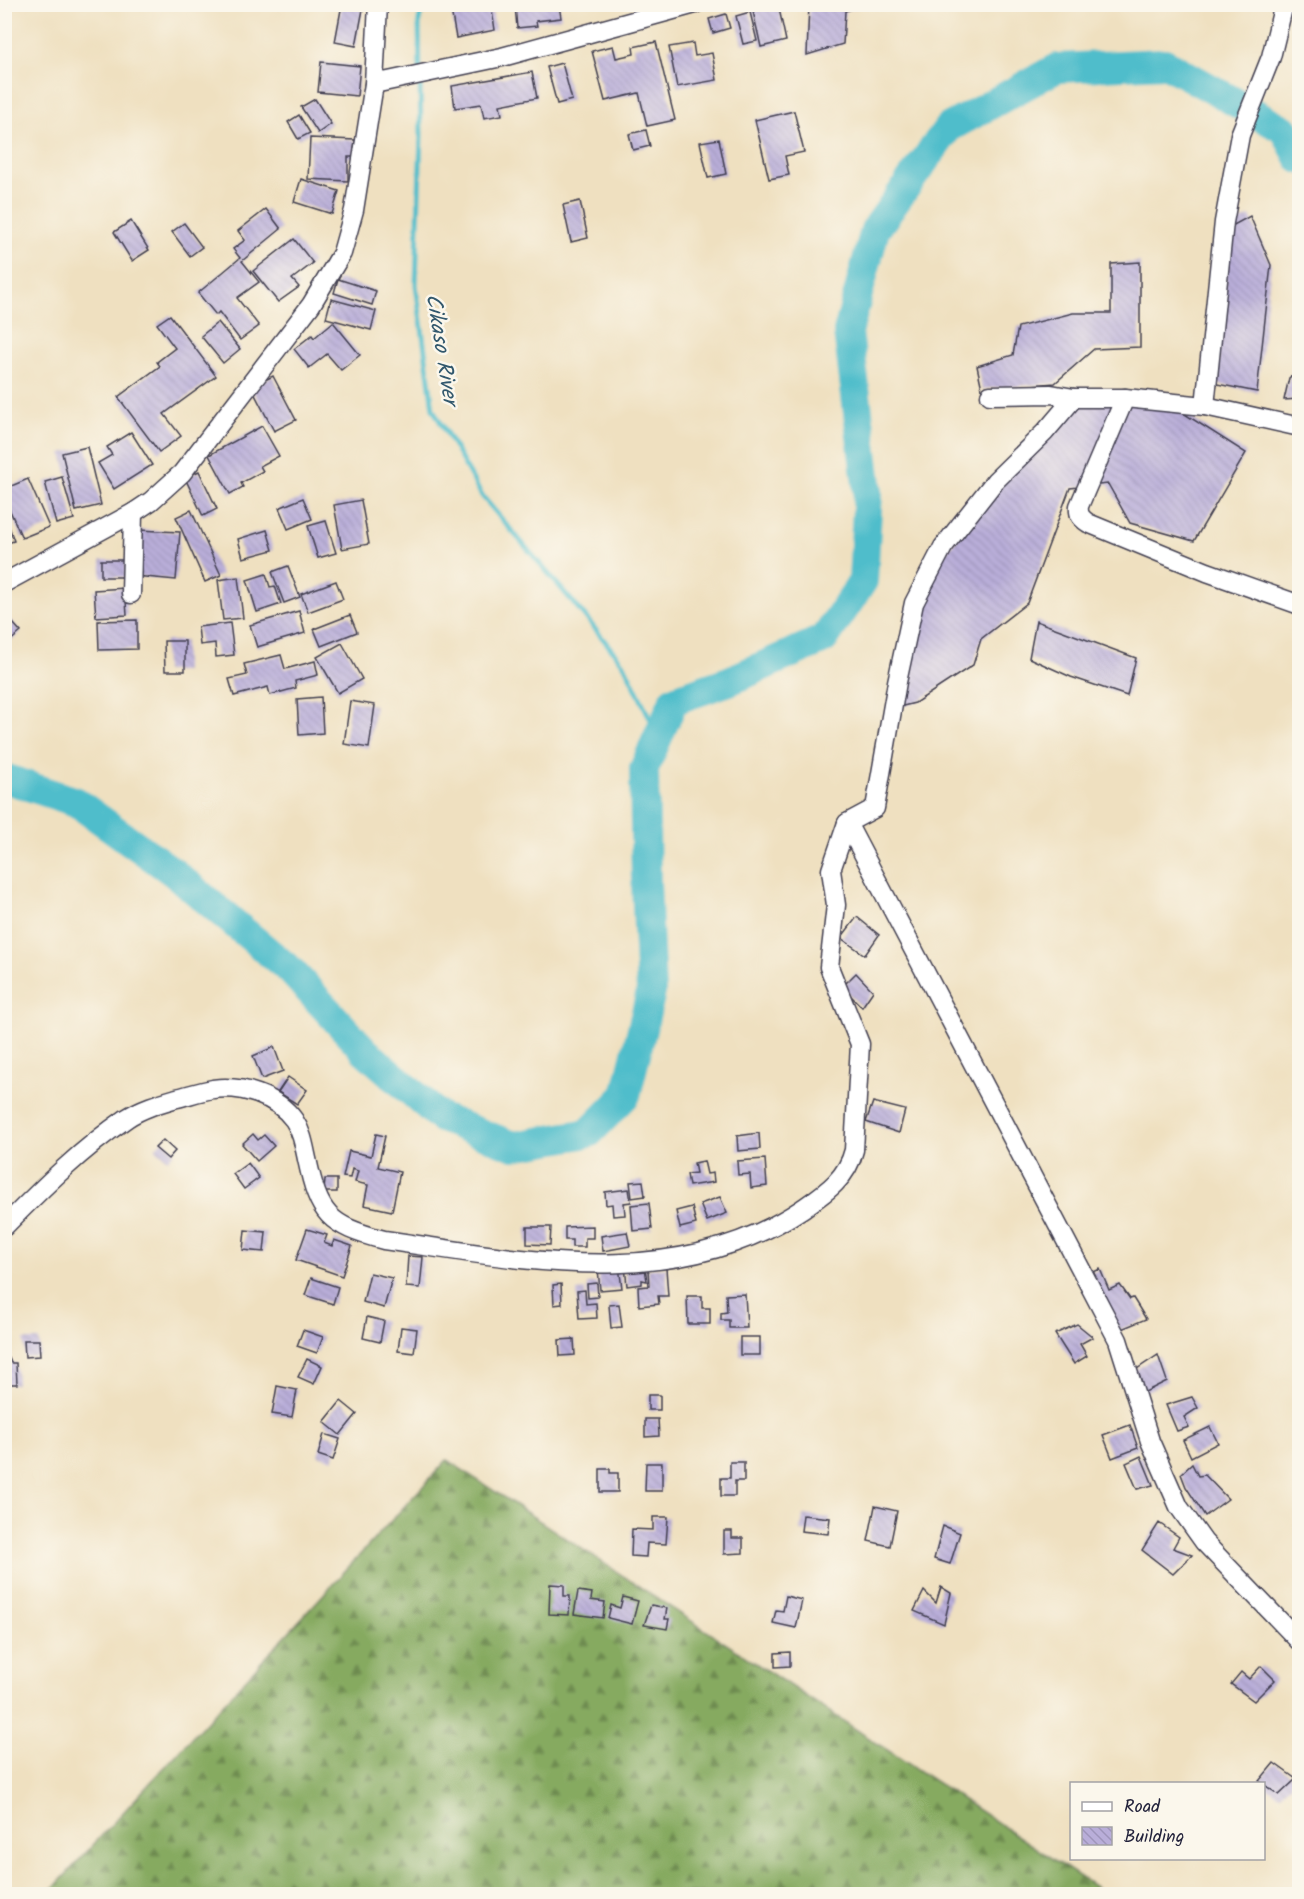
<svg xmlns="http://www.w3.org/2000/svg" width="1304" height="1899" font-family="Kalam,sans-serif">
  <style>
    .forest { fill: url(#forest-firs); stroke: #54664e; stroke-width: 1.5 }
    .lines { fill: none; stroke-linecap: round; stroke-linejoin: round }
    .stream { stroke: #50bdcb; stroke-width: 5 }
    .river { stroke: #50bdcb; stroke-width: 30 }
    .building { fill: url(#building-back-hatch) }
    .minor-casing { stroke: #413e4f; stroke-width: 21 }
    .minor { stroke: #fff; stroke-width: 18 }
    .labels { text-anchor: middle; stroke-width: 5; stroke-linejoin: round; paint-order: stroke }
    .water-label { font-size: 22px; font-style: italic; fill: #32586d; stroke: #fbf7ec }
  </style>
  <defs>
    <pattern id="forest-firs" width="22" height="20" patternUnits="userSpaceOnUse" patternTransform="scale(1.5)"><rect width="22" height="20" fill="#86aa60"/><path d="M5 1l3.5 6h-7zM16 11l3.5 6h-7z" fill="#6d8a50"/></pattern>
    <pattern id="building-back-hatch" width="6" height="6" patternUnits="userSpaceOnUse" patternTransform="scale(1.5)"><rect width="6" height="6" fill="#b9aed9"/><path d="M-1 5l2 2M0 0l6 6M5-1l2 2" fill="none" stroke="#9f95bb"/></pattern>
  </defs>
  <rect width="100%" height="100%" fill="#fbf7ec"/>
  <filter id="ink" filterUnits="userSpaceOnUse"><feTurbulence type="fractalNoise" baseFrequency=".0167" numOctaves="2"/><feDisplacementMap in="SourceGraphic" scale="12" xChannelSelector="R" yChannelSelector="G"/><feConvolveMatrix kernelMatrix="1 2 1 2 8 2 1 2 1" color-interpolation-filters="sRGB"/></filter>
  <filter id="wash" filterUnits="userSpaceOnUse"><feTurbulence type="fractalNoise" baseFrequency=".008" numOctaves="4" result="noise"/><feDisplacementMap in="SourceGraphic" scale="24" xChannelSelector="R" yChannelSelector="G"/><feGaussianBlur stdDeviation="1.35" result="paint"/><feColorMatrix in="noise" values="0 0 0 0 0 0 0 0 0 0 0 0 0 0 0 0 0 1.4 0 .05"/><feComposite in="paint" operator="in"/></filter>
  <g filter="url(#wash)">
    <rect width="100%" height="100%" fill="#efe0c0"/>
    <polygon class="forest" points="447,1460 1106,1894 48,1894"/>
    <g class="lines">
      <polyline class="stream" points="423,4 419,21 421,135 416,285 433,409 482,496 583,614 625,666 658,735"/>
      <polyline class="river" points="4,778 76,802 173,872 291,971 365,1051 441,1118 514,1146 589,1133 626,1095 651,992 646,882 644,769 674,700 729,681 824,639 863,581 868,492 848,332 875,230 948,128 1057,68 1165,63 1285,130 1300,159"/>
    </g>
    <g id="blocks">
      <g class="building">
        <polygon points="342,4 364,4 356,46 335,42"/>
        <polygon points="450,4 491,4 495,30 456,38"/>
        <polygon points="765,4 778,4 786,41 761,47 752,7"/>
        <polygon points="809,4 866,4 866,5 845,11 843,44 807,55"/>
        <polygon points="515,5 559,5 561,18 536,21 537,26 517,28"/>
        <polygon points="750,12 757,41 743,44 736,16"/>
        <polygon points="726,14 730,28 713,33 709,19"/>
        <polygon points="656,42 675,120 647,126 639,93 605,101 592,51 613,46 616,58 634,54 633,47"/>
        <polygon points="693,43 695,56 712,53 717,80 677,87 669,47"/>
        <polygon points="321,62 360,66 357,96 318,92"/>
        <polygon points="562,63 572,100 557,104 547,67"/>
        <polygon points="532,72 537,98 500,105 502,115 484,118 481,104 455,108 452,86"/>
        <polygon points="315,99 331,124 318,133 301,107"/>
        <polygon points="794,111 804,152 785,156 789,175 769,179 755,120"/>
        <polygon points="299,115 310,133 298,139 288,122"/>
        <polygon points="646,130 650,146 633,150 629,134"/>
        <polygon points="310,138 355,140 354,157 348,157 348,181 308,179"/>
        <polygon points="719,139 726,174 708,178 700,142"/>
        <polygon points="301,179 339,191 332,214 294,202"/>
        <polygon points="580,201 588,238 571,242 563,205"/>
        <polygon points="266,209 281,229 242,261 259,282 237,298 259,326 240,340 219,312 216,315 198,293 240,258 233,249 245,240 238,231"/>
        <polygon points="1250,216 1271,265 1257,392 1217,384 1230,227"/>
        <polygon points="131,221 149,250 132,261 114,232"/>
        <polygon points="184,223 202,247 190,256 172,232"/>
        <polygon points="294,239 313,263 292,279 299,287 278,302 253,271"/>
        <polygon points="1140,262 1140,347 1094,349 1055,383 982,389 977,366 1013,355 1018,327 1073,313 1111,313 1111,264"/>
        <polygon points="338,279 376,291 372,305 334,293"/>
        <polygon points="331,299 376,311 371,330 326,318"/>
        <polygon points="170,315 216,376 164,414 181,436 159,452 118,397 160,366 157,362 175,348 157,324"/>
        <polygon points="218,322 240,349 223,363 201,336"/>
        <polygon points="333,322 360,355 341,370 327,354 309,368 294,349 312,335 314,338"/>
        <polygon points="1299,370 1299,399 1284,400 1289,378"/>
        <polygon points="273,376 296,420 274,431 251,387"/>
        <polygon points="1071,402 1166,402 1246,453 1194,541 1130,523 1108,484 1070,488 1027,603 981,639 973,665 915,703 899,707 893,705 931,570"/>
        <polygon points="262,426 279,456 260,466 263,471 241,483 243,487 230,494 209,455"/>
        <polygon points="131,432 152,465 114,489 98,463 112,455 107,447"/>
        <polygon points="87,447 101,505 76,511 62,453"/>
        <polygon points="199,471 217,509 203,516 185,478"/>
        <polygon points="62,477 74,519 56,524 45,482"/>
        <polygon points="28,479 49,527 22,538 4,497 4,489"/>
        <polygon points="303,498 312,519 288,529 279,508"/>
        <polygon points="361,500 369,544 342,549 334,505"/>
        <polygon points="191,510 221,575 205,582 176,517"/>
        <polygon points="4,512 14,541 4,544"/>
        <polygon points="326,521 336,553 318,558 308,526"/>
        <polygon points="138,530 180,532 176,580 135,576"/>
        <polygon points="267,530 273,550 243,558 238,539"/>
        <polygon points="101,560 126,560 125,577 101,577"/>
        <polygon points="288,566 300,597 284,603 272,572"/>
        <polygon points="266,574 270,587 275,586 281,604 257,612 247,580"/>
        <polygon points="238,577 243,618 223,620 218,580"/>
        <polygon points="336,581 343,599 308,612 301,594"/>
        <polygon points="125,588 127,615 96,617 94,590"/>
        <polygon points="299,611 305,633 257,647 250,625"/>
        <polygon points="4,613 21,632 4,646"/>
        <polygon points="350,615 357,632 321,646 314,629"/>
        <polygon points="137,620 137,649 99,650 98,621"/>
        <polygon points="1036,621 1136,658 1127,696 1071,677 1029,658"/>
        <polygon points="230,623 234,655 216,657 215,643 200,645 198,627"/>
        <polygon points="164,641 185,641 185,671 165,671"/>
        <polygon points="342,643 362,679 338,693 317,657"/>
        <polygon points="281,655 285,669 315,661 318,675 295,681 296,688 270,695 268,687 234,696 229,679 247,675 244,664"/>
        <polygon points="321,697 323,733 299,735 297,699"/>
        <polygon points="350,701 375,705 369,748 344,744"/>
        <polygon points="857,917 879,935 865,955 841,938"/>
        <polygon points="856,973 873,991 862,1007 842,987"/>
        <polygon points="274,1047 283,1071 262,1079 253,1056"/>
        <polygon points="288,1077 307,1090 297,1104 278,1092"/>
        <polygon points="873,1102 905,1110 899,1133 866,1122"/>
        <polygon points="759,1133 760,1149 738,1151 737,1136"/>
        <polygon points="253,1134 258,1140 264,1135 274,1146 257,1161 242,1144"/>
        <polygon points="376,1134 385,1136 378,1167 400,1172 392,1211 364,1205 368,1185 355,1182 358,1171 352,1169 350,1178 343,1177 349,1151 371,1156"/>
        <polygon points="163,1140 175,1151 168,1159 155,1148"/>
        <polygon points="765,1159 767,1186 751,1188 750,1174 738,1175 737,1161"/>
        <polygon points="704,1161 707,1174 713,1173 714,1182 689,1186 687,1174 696,1173 694,1163"/>
        <polygon points="248,1163 259,1178 244,1189 233,1174"/>
        <polygon points="325,1179 337,1179 337,1192 324,1192"/>
        <polygon points="643,1181 645,1196 632,1198 630,1182"/>
        <polygon points="629,1189 631,1202 624,1203 625,1215 613,1216 612,1204 606,1205 605,1192"/>
        <polygon points="720,1197 727,1213 707,1221 700,1204"/>
        <polygon points="649,1203 652,1229 633,1231 631,1205"/>
        <polygon points="692,1207 696,1224 680,1228 676,1211"/>
        <polygon points="593,1226 593,1238 585,1238 585,1247 572,1247 572,1240 565,1240 565,1227"/>
        <polygon points="527,1227 551,1227 550,1245 527,1244"/>
        <polygon points="307,1229 327,1235 324,1243 332,1246 334,1240 352,1246 342,1276 296,1260"/>
        <polygon points="245,1230 266,1232 264,1252 243,1250"/>
        <polygon points="627,1232 630,1246 603,1251 601,1236"/>
        <polygon points="408,1256 423,1257 420,1288 406,1287"/>
        <polygon points="625,1266 645,1268 647,1281 642,1280 642,1284 627,1286"/>
        <polygon points="619,1267 622,1288 600,1290 598,1269"/>
        <polygon points="666,1268 668,1296 658,1296 659,1304 639,1306 638,1287 649,1286 648,1269"/>
        <polygon points="1100,1269 1109,1290 1120,1285 1130,1299 1133,1298 1146,1319 1119,1330 1089,1274"/>
        <polygon points="370,1273 392,1278 384,1308 363,1302"/>
        <polygon points="311,1278 338,1287 333,1304 305,1295"/>
        <polygon points="597,1283 598,1297 588,1298 587,1284"/>
        <polygon points="561,1284 562,1304 554,1305 553,1285"/>
        <polygon points="585,1290 586,1304 596,1303 597,1318 579,1319 577,1291"/>
        <polygon points="745,1294 747,1328 729,1328 729,1320 721,1320 721,1313 727,1312 726,1295"/>
        <polygon points="687,1296 702,1296 702,1308 710,1308 710,1324 688,1324"/>
        <polygon points="619,1304 622,1327 611,1328 609,1305"/>
        <polygon points="367,1317 384,1321 380,1342 363,1338"/>
        <polygon points="1077,1324 1093,1337 1080,1344 1087,1356 1074,1364 1055,1334"/>
        <polygon points="401,1327 417,1329 414,1353 398,1351"/>
        <polygon points="303,1330 323,1337 317,1353 297,1346"/>
        <rect x="740" y="1337" width="20" height="18"/>
        <polygon points="574,1339 575,1355 560,1356 559,1340"/>
        <polygon points="24,1340 39,1340 40,1356 25,1357"/>
        <polygon points="1158,1355 1167,1381 1141,1394 1131,1373"/>
        <polygon points="4,1358 9,1358 11,1363 16,1363 17,1384 5,1384"/>
        <polygon points="307,1359 322,1366 314,1384 298,1377"/>
        <polygon points="277,1386 297,1390 292,1417 272,1414"/>
        <rect x="648" y="1395" width="12" height="15"/>
        <polygon points="1192,1397 1198,1408 1184,1417 1189,1427 1177,1431 1166,1405"/>
        <polygon points="341,1401 357,1414 340,1435 324,1422"/>
        <polygon points="645,1419 658,1419 659,1436 645,1437"/>
        <polygon points="1130,1425 1138,1448 1112,1458 1103,1435"/>
        <polygon points="1210,1427 1218,1443 1191,1457 1183,1440"/>
        <polygon points="324,1434 340,1439 333,1460 318,1455"/>
        <polygon points="1141,1456 1153,1485 1137,1489 1126,1463"/>
        <polygon points="730,1462 744,1462 744,1481 735,1481 735,1496 721,1496 721,1478 730,1478"/>
        <polygon points="646,1463 662,1463 662,1491 645,1491"/>
        <polygon points="1192,1464 1198,1476 1205,1475 1228,1499 1205,1516 1186,1487 1181,1474"/>
        <polygon points="600,1469 610,1469 610,1473 618,1473 618,1492 600,1492"/>
        <polygon points="875,1506 897,1511 890,1546 868,1541"/>
        <polygon points="803,1515 830,1518 828,1534 801,1531"/>
        <polygon points="653,1517 668,1517 666,1544 647,1543 646,1557 631,1556 632,1529 653,1530"/>
        <polygon points="1159,1523 1179,1537 1173,1548 1192,1555 1173,1574 1142,1550"/>
        <polygon points="943,1526 960,1533 950,1564 934,1559"/>
        <polygon points="724,1531 732,1531 732,1538 743,1538 743,1553 724,1554"/>
        <polygon points="550,1584 564,1585 564,1596 570,1596 569,1615 549,1614"/>
        <polygon points="941,1587 951,1593 944,1624 914,1611 924,1591 936,1603"/>
        <polygon points="578,1591 592,1593 591,1600 605,1602 603,1618 574,1614"/>
        <polygon points="786,1596 802,1600 796,1628 773,1623 776,1610 783,1611"/>
        <polygon points="623,1597 638,1601 632,1624 608,1618 611,1605 620,1608"/>
        <polygon points="651,1605 667,1608 665,1619 669,1619 667,1629 644,1625"/>
        <polygon points="790,1652 790,1666 775,1667 775,1653"/>
        <polygon points="1261,1666 1275,1680 1254,1701 1231,1684 1241,1672 1249,1679"/>
        <polygon points="1274,1763 1296,1779 1279,1795 1259,1781"/>
      </g>
    </g>
  </g>
  <g filter="url(#ink)">
    <use href="#blocks" fill-opacity="0" stroke="#413e4f" stroke-width="1.5"/>
    <g class="lines">
      <defs>
        <g id="minor">
          <polyline points="374,84 502,57 695,4"/>
          <polyline points="990,395 1051,394 1074,398 1125,398 1205,406 1300,427"/>
          <path d="M1125,398L1079,506C1078,515 1081,518 1088,523L1207,572L1300,605"/>
          <polyline points="1205,406 1224,222 1240,135 1271,57 1284,4"/>
          <polyline points="4,583 133,513 151,501 182,473 311,305 342,253 354,210 374,84 378,4"/>
          <polyline points="131,594 133,513"/>
          <polyline points="847,823 1118,1340 1150,1441 1179,1507 1204,1542 1300,1642"/>
          <path d="M4,1227C42,1188 82,1149 127,1118C142,1108 160,1103 177,1098C189,1095 201,1091 213,1089C241,1085 277,1096 294,1120C302,1132 304,1145 307,1159C319,1215 328,1225 384,1240C523,1260 676,1293 802,1209C825,1193 847,1179 854,1150L860,1044L829,967L836,905L831,870L847,823L875,808L897,682L914,603L943,547L995,481L1045,432L1074,398"/>
        </g>
      </defs>
      <use href="#minor" class="minor-casing"/>
      <use href="#minor" class="minor"/>
    </g>
  </g>
  <g class="labels">
    <g class="water-label">
      <text transform="translate(443 349) rotate(81)" y="8">Cikaso River</text>
    </g>
  </g>
  <rect width="1304" height="1899" fill="none" stroke="#fbf7ec" stroke-width="24"/>
  <rect x="1070" y="1782" width="195" height="78" fill="#fbf7ec" stroke="#a4a2a5" stroke-width="1.5"/>
  <rect x="1082" y="1802" width="30" height="9" fill="#ffffff" stroke="#a4a2a5" stroke-width="1.5"/>
  <text x="1124" y="1812" font-size="18" fill="#22223b">Road</text>
  <rect x="1082" y="1827" width="30" height="18" fill="url(#building-back-hatch)" stroke="#a4a2a5" stroke-width="1.5"/>
  <text x="1124" y="1842" font-size="18" fill="#22223b">Building</text>
</svg>
